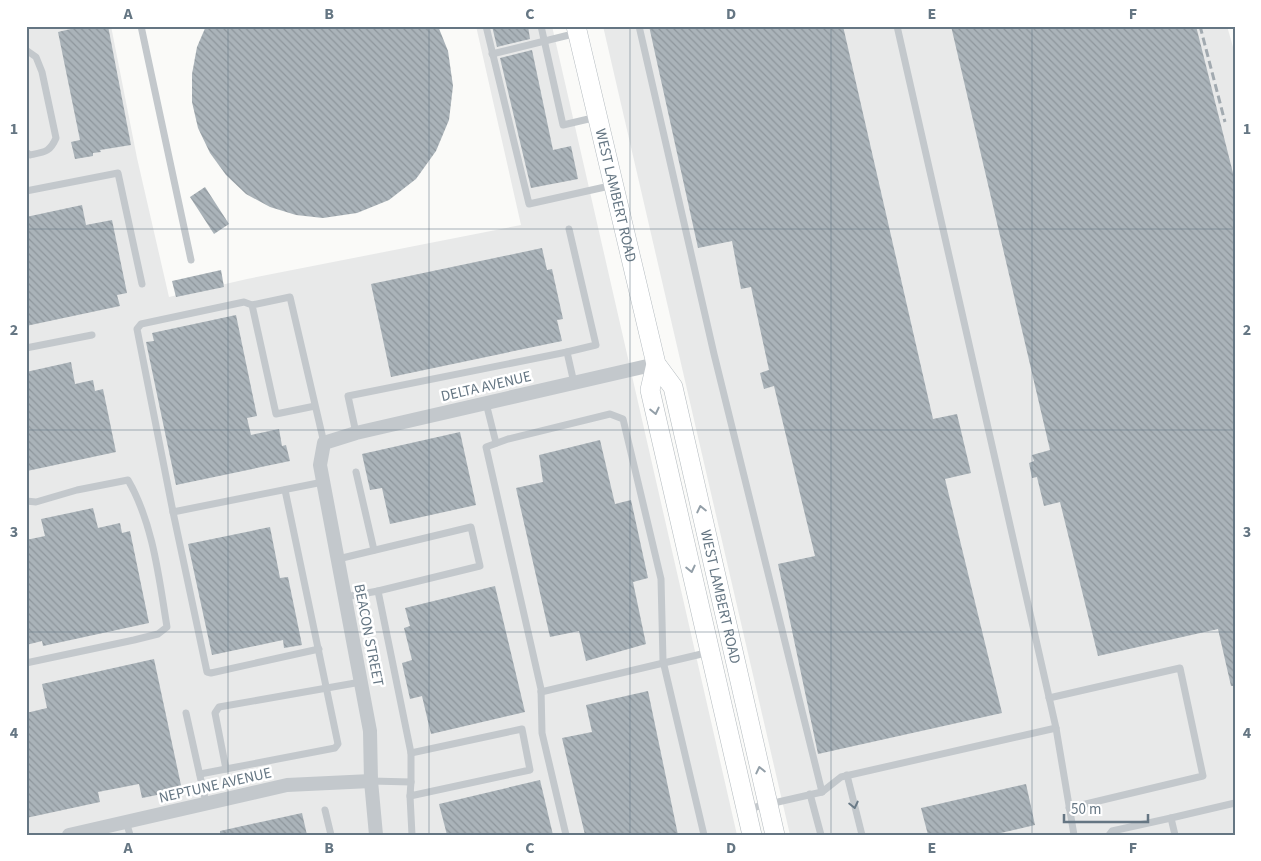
<svg xmlns="http://www.w3.org/2000/svg" width="1261" height="861" font-family="'Source Sans 3',sans-serif">
  <style>
    .built { fill: #e8e9e9 }
    .building { fill: url(#building-back-hatch) }
    .lines { fill: none; stroke-linecap: round; stroke-linejoin: round }
    .secondary-casing { stroke: #b3babf; stroke-width: 20 }
    .service { stroke: #c3c8cc; stroke-width: 7 }
    .minor { stroke: #c3c8cc; stroke-width: 14 }
    .secondary { stroke: #fff; stroke-width: 19 }
    .rail { stroke: #a2aab0; stroke-width: 3; stroke-dasharray: 8 4; stroke-linecap: butt }
    .oneway { stroke: #939fa8 }
    .oneway2 { stroke: #6a7a87 }
    .grid { fill: none; stroke: #657683; stroke-width: 1; stroke-opacity: 0.55 }
    .labels { text-anchor: middle; stroke-width: 5; stroke-linejoin: round; paint-order: stroke }
    .street-label { font-size: 15px; fill: #657683; stroke: #fff }
    .neatline { fill: none; stroke: #657683; stroke-width: 2 }
    .grid-label { font-size: 16px; text-anchor: middle; font-weight: bold; fill: #657683 }
  </style>
  <defs>
    <pattern id="building-back-hatch" width="6" height="6" patternUnits="userSpaceOnUse" patternTransform="scale(1.25)"><rect width="6" height="6" fill="#aab3b9"/><path d="M-1 5l2 2M0 0l6 6M5-1l2 2" fill="none" stroke="#8e969c"/></pattern>
  </defs>
  <rect width="100%" height="100%" fill="#fafaf8"/>
  <g class="built">
    <polygon points="26,26 111,26 137,158 169,297 247,279 521,225 476,26 552,26 737,835 26,835"/>
    <polygon points="603,26 1227,26 1235,54 1235,835 790,835"/>
  </g>
  <g class="building">
    <polygon points="75,26 108,26 131,145 100,150 101,152 93,153 93,156 75,159 71,142 80,140 58,32 75,28"/>
    <polygon points="206,26 438,26 448,51 453,86 449,120 436,151 416,179 389,200 357,213 323,218 296,215 270,207 246,194 226,175 210,153 198,128 192,102 192,74 197,47"/>
    <polygon points="492,26 528,26 530,39 497,47"/>
    <polygon points="649,26 843,26 933,419 957,414 971,473 945,479 1002,713 818,754 778,564 815,556 774,386 764,389 760,373 769,370 751,287 741,289 732,241 698,248"/>
    <polygon points="951,26 1196,26 1235,181 1235,686 1231,686 1218,629 1098,656 1060,502 1044,506 1037,477 1032,478 1029,463 1034,461 1032,455 1050,450"/>
    <polygon points="532,50 553,150 571,146 578,179 531,188 500,58"/>
    <polygon points="205,187 229,224 214,234 190,197"/>
    <polygon points="82,205 86,225 112,220 127,293 117,295 120,306 26,326 26,217"/>
    <polygon points="542,248 547,270 552,269 563,319 557,320 562,341 391,377 371,284"/>
    <polygon points="221,270 224,287 176,297 172,281"/>
    <polygon points="236,315 257,416 247,418 251,435 279,429 282,446 286,445 290,461 176,485 146,342 154,341 152,333"/>
    <polygon points="71,362 75,384 93,380 95,391 103,389 116,452 27,471 26,372"/>
    <polygon points="460,432 476,505 390,524 382,488 370,490 362,454"/>
    <polygon points="600,440 615,504 631,500 648,578 633,582 646,644 586,661 579,631 550,637 516,488 543,482 539,455"/>
    <polygon points="93,508 98,528 120,523 122,533 130,531 149,623 43,646 42,641 26,645 26,540 45,536 41,519"/>
    <polygon points="270,527 280,578 288,577 302,645 284,648 283,640 212,655 188,544"/>
    <polygon points="495,586 525,712 431,734 422,696 410,699 402,663 412,660 404,628 410,626 405,608"/>
    <polygon points="154,659 182,790 142,798 139,784 98,792 100,802 26,818 26,713 47,708 42,684"/>
    <polygon points="648,691 678,835 585,835 562,738 592,732 586,705"/>
    <polygon points="540,780 553,835 447,835 439,804"/>
    <polygon points="1026,784 1035,825 992,835 928,835 921,808"/>
    <polygon points="302,813 307,835 220,835 220,831"/>
  </g>
  <g class="lines">
    <defs>
      <g id="secondary">
        <path id="s1" d="M576,26L656,364L673,387L775,835"/>
        <polyline points="656,364 650,390 752,835"/>
      </g>
    </defs>
    <use href="#secondary" class="secondary-casing"/>
    <g class="service">
      <polyline points="141,26 191,260"/>
      <polyline points="486,26 529,204 614,185"/>
      <polyline points="541,26 563,125 597,117"/>
      <polyline points="639,26 714,354 822,792 841,777 1056,728"/>
      <polyline points="897,26 1056,728 1074,835"/>
      <path d="M26,50L36,57L42,72L56,138C50,152 45,152 30,155L26,152"/>
      <polyline points="492,54 577,33"/>
      <polyline points="26,191 118,173 142,284"/>
      <polyline points="569,229 596,345 567,352 574,383"/>
      <polyline points="252,305 244,302 141,324 137,329 173,512 323,482"/>
      <polyline points="26,348 92,335"/>
      <polyline points="486,403 496,443"/>
      <polyline points="315,406 276,414 252,305 290,297 324,443"/>
      <polyline points="356,433 348,396 567,352"/>
      <polyline points="356,472 374,550"/>
      <polyline points="285,490 338,744 335,748 226,769 215,713 219,707 361,682"/>
      <path d="M26,501L36,502L77,490L128,480C153,523 159,578 167,627L158,634L134,640L26,663"/>
      <polyline points="173,512 207,672 211,673 319,649"/>
      <polyline points="338,559 471,527 480,566 378,591"/>
      <polyline points="345,597 378,591 411,753 411,782 371,781"/>
      <polyline points="541,692 710,652"/>
      <polyline points="1049,698 1180,668 1203,776 1069,808"/>
      <polyline points="186,713 206,803"/>
      <polyline points="200,774 226,769"/>
      <polyline points="847,775 862,835"/>
      <polyline points="411,782 410,796 530,770 522,729 411,753"/>
      <polyline points="810,794 821,835"/>
      <polyline points="410,796 412,835"/>
      <polyline points="747,809 822,792"/>
      <polyline points="325,810 331,835"/>
      <polyline points="1171,818 1235,803"/>
      <polyline points="126,821 130,835"/>
      <polyline points="566,835 542,733 541,689 486,447 508,439 610,414 623,419 661,579 663,661 704,835"/>
      <polyline points="1109,835 1112,831 1171,818 1175,835"/>
    </g>
    <g class="minor">
      <polyline points="69,835 287,785 371,781"/>
      <polyline points="376,835 371,781 370,731 320,465 324,443 356,433 656,364"/>
    </g>
    <use href="#secondary" class="secondary"/>
    <polyline class="rail" points="1200,26 1225,122"/>
  </g>
  <defs><path id="oneway-chevron" d="M-2-3.5L2.5 0L-2 3.5" fill="none" stroke-width="1.6" stroke-linecap="round" stroke-linejoin="round" transform="scale(1.25)"/></defs>
  <g class="oneway">
    <use href="#oneway-chevron" transform="translate(655 411) rotate(77)"/>
    <use href="#oneway-chevron" transform="translate(701 509) rotate(-103)"/>
    <use href="#oneway-chevron" transform="translate(691 569) rotate(77)"/>
    <use href="#oneway-chevron" transform="translate(760 770) rotate(-103)"/>
  </g>
  <use class="oneway2" href="#oneway-chevron" transform="translate(854 805) rotate(77)"/>
  <path class="grid" d="M228,26V835M429,26V835M630,26V835M831,26V835M1032,26V835M26,229H1235M26,430H1235M26,632H1235"/>
  <g class="labels">
    <g class="street-label">
      <text dy="5" stroke="none"><textPath href="#s1" startOffset="174">WEST LAMBERT ROAD</textPath></text>
      <text transform="translate(486 386) rotate(-13)" y="5">DELTA AVENUE</text>
      <text dy="5" stroke="none"><textPath href="#s1" startOffset="591">WEST LAMBERT ROAD</textPath></text>
      <text transform="translate(369 635) rotate(79)" y="5">BEACON STREET</text>
      <text transform="translate(215 785) rotate(-13)" y="5">NEPTUNE AVENUE</text>
    </g>
  </g>
  <rect width="1261" height="861" fill="none" stroke="#ffffff" stroke-width="55"/>
  <path d="M1064 814v8h84v-8" fill="none" stroke="#657683" stroke-width="2.5"/>
  <text x="1071" y="814" font-size="15" fill="#657683" stroke="#ffffff" stroke-width="4" paint-order="stroke">50 m</text>
  <rect x="28" y="28" width="1206" height="806" class="neatline"/>
  <g class="grid-label">
    <text x="128" y="19">A</text>
    <text x="329" y="19">B</text>
    <text x="530" y="19">C</text>
    <text x="731" y="19">D</text>
    <text x="932" y="19">E</text>
    <text x="1133" y="19">F</text>
    <text x="14" y="134">1</text>
    <text x="1247" y="134">1</text>
    <text x="14" y="335">2</text>
    <text x="1247" y="335">2</text>
    <text x="14" y="537">3</text>
    <text x="1247" y="537">3</text>
    <text x="14" y="738">4</text>
    <text x="1247" y="738">4</text>
    <text x="128" y="853">A</text>
    <text x="329" y="853">B</text>
    <text x="530" y="853">C</text>
    <text x="731" y="853">D</text>
    <text x="932" y="853">E</text>
    <text x="1133" y="853">F</text>
  </g>
</svg>
